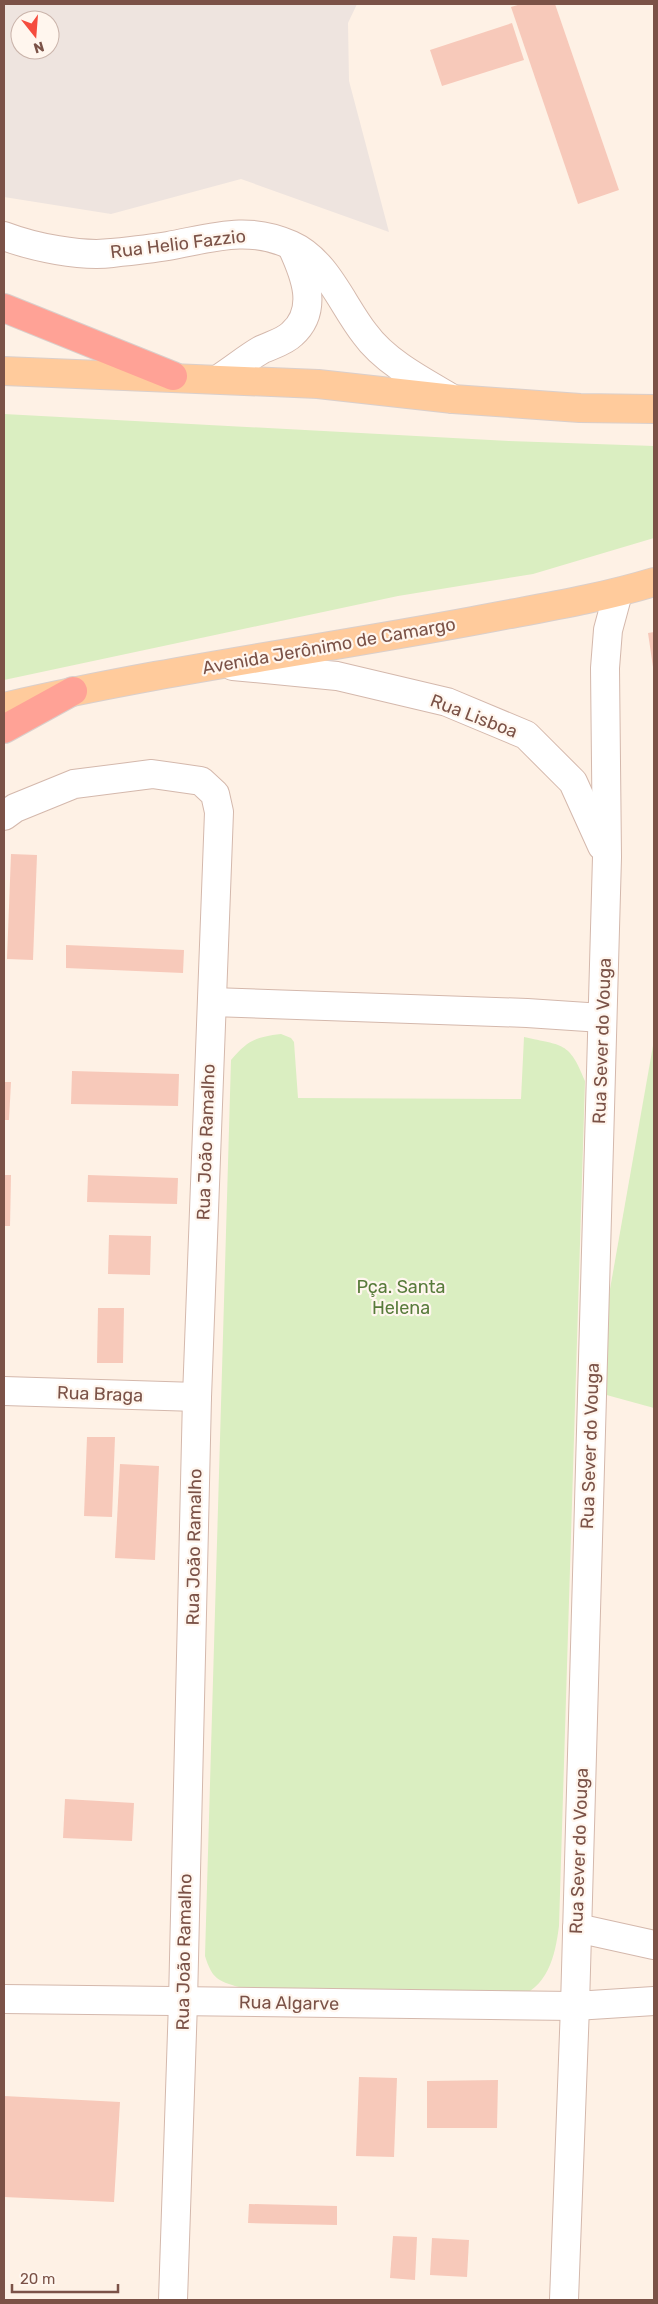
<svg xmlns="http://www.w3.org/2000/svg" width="658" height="2304" font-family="Rubik,sans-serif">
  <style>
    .industrial { fill: #eee4df; fill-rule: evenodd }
    .green { fill: #daeec1 }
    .building { fill: #f7c9ba }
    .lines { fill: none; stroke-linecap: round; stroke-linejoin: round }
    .minor-casing { stroke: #d4b8ac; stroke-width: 30 }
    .major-casing { stroke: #dacfcb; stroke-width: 30 }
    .highway-casing { stroke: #dacfcb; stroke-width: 30 }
    .minor { stroke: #fff; stroke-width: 28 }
    .major { stroke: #ffcb9c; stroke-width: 28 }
    .highway { stroke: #ffa296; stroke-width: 28 }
    .labels { text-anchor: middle; stroke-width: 4.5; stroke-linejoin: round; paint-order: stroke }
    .street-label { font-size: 18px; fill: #7b5247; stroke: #fff6ee }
    .park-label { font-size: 18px; fill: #587b3b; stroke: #fff6ee }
  </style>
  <rect width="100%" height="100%" fill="#fef1e5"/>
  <path class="industrial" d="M4,4H357L348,23L349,81L389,232L241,179L111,214L4,197ZM20,20H50V50H20Z"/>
  <g class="green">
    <polygon points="4,414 509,441 654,446 654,538 533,574 398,596 4,680"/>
    <path d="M281,1034L291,1038L294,1042L298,1098L521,1099L524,1037C563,1046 569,1041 585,1081L559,1926C555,1957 548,1988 514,1999L239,1987C217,1981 212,1978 205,1956L231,1060C248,1040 256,1037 281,1034Z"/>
    <polygon points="654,1040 654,1408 592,1391"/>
  </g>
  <g class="building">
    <polygon points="521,4 555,4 619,190 578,204 511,7"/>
    <polygon points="512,23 524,60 442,86 430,50"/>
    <polygon points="654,632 654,667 653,667 648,633"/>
    <polygon points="11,854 37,855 33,960 7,959"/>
    <polygon points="66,945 184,950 183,973 66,968"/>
    <polygon points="72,1071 179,1074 178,1106 71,1104"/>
    <polygon points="4,1082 11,1082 9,1120 4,1120"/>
    <polygon points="4,1175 11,1175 10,1226 4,1226"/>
    <polygon points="88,1175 178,1178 177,1204 87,1202"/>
    <polygon points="109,1235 151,1236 150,1275 108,1274"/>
    <polygon points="98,1308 124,1308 123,1363 97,1363"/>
    <polygon points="87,1437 115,1437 112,1517 84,1516"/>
    <polygon points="120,1464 159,1466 155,1560 115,1558"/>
    <polygon points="65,1799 134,1803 132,1841 63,1838"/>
    <polygon points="359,2077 397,2078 394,2157 356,2156"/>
    <polygon points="498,2080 497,2128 427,2128 427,2081"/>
    <polygon points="4,2096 120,2102 114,2202 4,2197"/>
    <polygon points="249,2204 337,2206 337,2225 248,2223"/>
    <polygon points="393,2236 417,2237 415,2280 390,2278"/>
    <polygon points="432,2238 469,2240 467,2277 430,2275"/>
  </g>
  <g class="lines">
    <defs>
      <g id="minor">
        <path d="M4,236C33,247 81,257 112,253C131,251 150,249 168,246C212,238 247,225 291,245C327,261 342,305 365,334C385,362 424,382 453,399"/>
        <path d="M220,378C234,369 247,358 261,350C271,345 284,342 292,334C319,310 305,275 292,247"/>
        <polyline points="233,666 337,676 447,702 526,735 573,782 602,846"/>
        <polyline points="4,816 15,808 74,784 152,774 201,781 215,794 219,812 197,1397 183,2002 173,2300"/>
        <polyline points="212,1002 527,1013 602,1018"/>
        <polyline points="4,1391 197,1397"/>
        <polyline points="577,1928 654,1945"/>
        <polyline points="4,1999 575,2006 654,2001"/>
        <polyline points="564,2300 575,2006 607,857 605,668 608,630 618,593"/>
      </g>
      <g id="major">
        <polyline points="4,371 318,384 453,399 580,408 654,409"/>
        <path d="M4,707C159,671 317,650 473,621C534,609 595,600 654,582"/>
      </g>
      <g id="highway">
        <polyline points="4,308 173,376"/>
        <polyline points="4,729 73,691"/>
      </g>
    </defs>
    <use href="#minor" class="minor-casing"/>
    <use href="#major" class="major-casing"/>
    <use href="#highway" class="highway-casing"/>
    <use href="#minor" class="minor"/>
    <use href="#major" class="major"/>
    <use href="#highway" class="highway"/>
  </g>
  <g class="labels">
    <g class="street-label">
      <text transform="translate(178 244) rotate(-7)" y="6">Rua Helio Fazzio</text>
      <text transform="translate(329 646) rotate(-10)" y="6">Avenida Jerônimo de Camargo</text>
      <text transform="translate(474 716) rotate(21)" y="6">Rua Lisboa</text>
      <text transform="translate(602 1041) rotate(-88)" y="6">Rua Sever do Vouga</text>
      <text transform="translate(206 1142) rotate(-88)" y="6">Rua João Ramalho</text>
      <text transform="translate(100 1394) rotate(2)" y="6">Rua Braga</text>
      <text transform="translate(590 1446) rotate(-88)" y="6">Rua Sever do Vouga</text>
      <text transform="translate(194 1547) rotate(-89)" y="6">Rua João Ramalho</text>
      <text transform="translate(579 1851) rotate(-88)" y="6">Rua Sever do Vouga</text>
      <text transform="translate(184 1952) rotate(-89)" y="6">Rua João Ramalho</text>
      <text transform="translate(289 2003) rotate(1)" y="6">Rua Algarve</text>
    </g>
    <g class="park-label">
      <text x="401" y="1293">Pça. Santa<tspan x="401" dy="21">Helena</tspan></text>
    </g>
  </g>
  <rect width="658" height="2304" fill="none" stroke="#7b5247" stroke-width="10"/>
  <g transform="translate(35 35) rotate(163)"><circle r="24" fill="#fff6ee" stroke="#cab4ab"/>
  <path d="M0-4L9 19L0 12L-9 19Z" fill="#f54c3e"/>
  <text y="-8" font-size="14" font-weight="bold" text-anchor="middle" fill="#7b5247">N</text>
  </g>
  <path d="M12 2284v8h106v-8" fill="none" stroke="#7b5247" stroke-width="2.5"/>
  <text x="20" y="2284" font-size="15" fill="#7b5247" stroke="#fff6ee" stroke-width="4" paint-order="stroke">20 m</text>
</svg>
